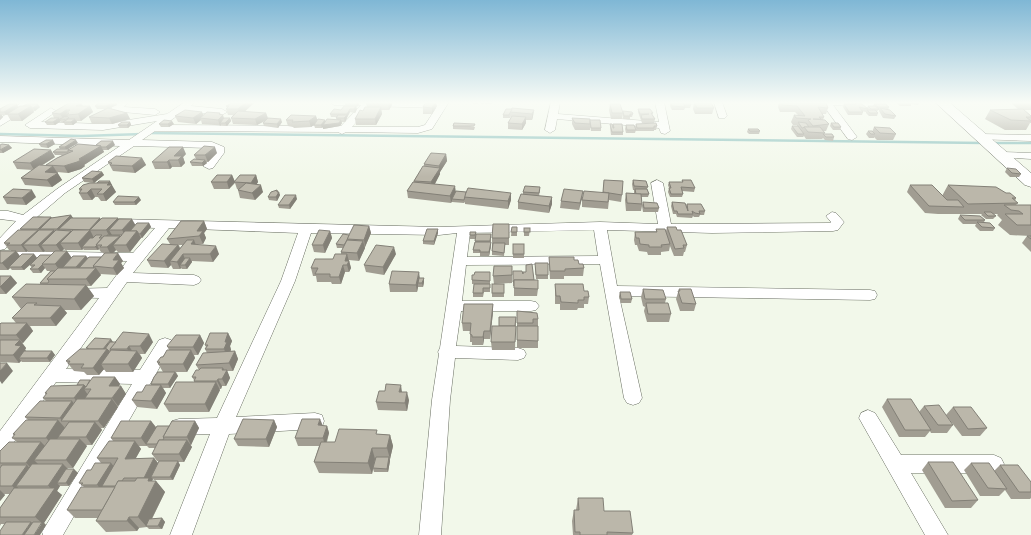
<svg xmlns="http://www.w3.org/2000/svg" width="1031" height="535" font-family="Montserrat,sans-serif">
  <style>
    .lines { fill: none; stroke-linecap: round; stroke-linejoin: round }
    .stream { stroke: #82bcb9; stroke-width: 2.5 }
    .street-casing { stroke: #696e62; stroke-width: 1 }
    .secondary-casing { stroke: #696e62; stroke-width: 1 }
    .street { fill: #fff; fill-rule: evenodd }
    .secondary { fill: #fff; fill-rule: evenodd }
    .wall { fill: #a19d92; fill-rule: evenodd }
    .shaded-wall { fill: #838077 }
    .building { fill: #bbb7aa; stroke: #838077 }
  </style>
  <rect width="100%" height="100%" fill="#f2f8ea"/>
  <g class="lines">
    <g class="stream">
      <polyline points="148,133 984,143"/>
      <polyline points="0,134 82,136 142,134"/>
      <polyline points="992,143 1031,143"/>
    </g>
    <defs>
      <g id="street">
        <polygon points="22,102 32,102 18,115 0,126 0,119"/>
        <polygon points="119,102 129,102 124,107 155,109 160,112 155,115 112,111 112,107"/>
        <path d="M185,102H195L191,106L222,109L227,112L222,115L184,111L164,125L341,126L361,105H334L330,102H449L432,129L418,133L346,132L342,134L338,132L155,131L142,140L212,142L224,147V153L213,168L209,169L203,166L214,153V150L210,148L134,146L65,193L37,217L52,218L54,221L52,224H28L5,249L0,250V238L16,221L0,219V211H8L23,215L57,189L120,146L0,142V136L129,140L157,121L103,130L30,128L25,125L51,108L56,111L54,113L41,122L103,124L167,114ZM370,106L436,108L425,125L418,127H352Z"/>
        <polygon points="551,102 560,102 558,114 659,122 655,102 664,102 670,131 665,134 661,133 659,128 557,119 555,130 550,133 545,130"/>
        <polygon points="714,102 722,102 727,116 725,118 719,118"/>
        <path d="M821,102C832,101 881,99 887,105L882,108L833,105L857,137L852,140L848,139Z"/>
        <polygon points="981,134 1031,135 1031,141 977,139 976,137"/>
        <polygon points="1003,152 1031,153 1031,159 999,157 998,155 999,153"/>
        <path d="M657,180L663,183L671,224L830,223L831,222L826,216L832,212L836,213L844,222L838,230L833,231L712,233L607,230L617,286L870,290L875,291L877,295L875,299L870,300L619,296L642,398L639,403L633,405L627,403L624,398L600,264L466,265L462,301H531L536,302L539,306L536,310L531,311H461L456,346L518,348L524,350L526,354L524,358L518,360L455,358L450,400L441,535H419L432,400L439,354L438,352L440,348L457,233L439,235L311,233L295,281L236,417L315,413L322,415L324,421L322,427L315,429L229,434L192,535H170L210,434L179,435L172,433L170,427L172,421L179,419L217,418L281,281L298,233L169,228L133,273L194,275L199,277L201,280L199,283L194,285L127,282L66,369L140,370L159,340L165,338L171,340L173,344L63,535H43L42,532L132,384L56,382L7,452L0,454V431L99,298L69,297L67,293L69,289L107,288L127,261L0,259V251L133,253L155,228L113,226L111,223L117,219L439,227L600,222L658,224L651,183ZM594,230L598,256L467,257L470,233Z"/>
        <polygon points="868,410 875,413 901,455 994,455 1001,458 1004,464 1001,470 994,473 911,473 948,535 925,535 859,418 861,413"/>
      </g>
      <polygon id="secondary" points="935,102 949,102 1031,173 1031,187 1025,185"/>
    </defs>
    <use href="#street" class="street-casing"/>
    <use href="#secondary" class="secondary-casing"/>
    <use href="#street" class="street"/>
    <use href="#secondary" class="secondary"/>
  </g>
  <g class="wall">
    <polygon points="102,102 116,102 115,102 117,105 108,108 127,113 130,119 112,124 92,124 89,117 107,109 97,109 95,106 103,103"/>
    <polygon points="207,102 230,102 228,103"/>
    <polygon points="234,102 255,102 244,112 266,113 268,118 282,122 278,128 264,126 263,123 265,121 257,125 233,124 231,118 233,115 228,115 226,109 227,108 226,106"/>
    <polygon points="346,102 358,102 359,104 356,107 357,109 355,113 350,112 345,122 341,122 342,123 340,126 323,129 323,127 322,128 315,128 314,125 311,127 294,128 293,127 288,126 286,120 316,116 317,121 325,121 337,120 336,118 337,117 331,117 330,114 341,110 345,106 345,103"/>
    <polygon points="367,102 392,102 392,105 389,110 381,110 382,114 376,125 356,125 355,119 367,107 366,103"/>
    <polygon points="469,102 479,102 478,104 469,103"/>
    <polygon points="480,102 485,102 484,104 480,103"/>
    <rect x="485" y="102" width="7" height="2"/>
    <polygon points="670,102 690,102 691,105 690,108 685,108 684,110 672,110 670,106"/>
    <polygon points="694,102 708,102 714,108 712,114 695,114 693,109"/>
    <polygon points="779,102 793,102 828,108 826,114 822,114 824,117 823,120 829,124 826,131 823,131 825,133 824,134 834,137 833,141 825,140 823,138 822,139 806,139 804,136 803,137 797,137 791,129 792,126 797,126 797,125 793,125 791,122 794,115 798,115 795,112 780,112 778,107"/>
    <rect x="867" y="102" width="14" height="1"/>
    <polygon points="895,102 920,102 918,105 911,104 911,106 900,106"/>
    <polygon points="1013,102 1031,102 1031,110 1024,110 1031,116 1031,123 1030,123 1026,130 1005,130 985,119 990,110 1018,109 1012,104"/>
    <polygon points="81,103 83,106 90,106 93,112 81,121 77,121 77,122 73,125 65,125 64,123 62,123 60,120 61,121 55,125 47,125 45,122 54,118 52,113"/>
    <polygon points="855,103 867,108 868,106 873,106 874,104 889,107 888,110 896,116 894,119 883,118 879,111 879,110 878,110 877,112 878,113 877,116 869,116 866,113 866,112 862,111 863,112 862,115 848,115 843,107 844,104 855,104"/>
    <polygon points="17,104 18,107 6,115 2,115 3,117 0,120 0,109"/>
    <polygon points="610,104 623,113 633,114 632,117 630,117 630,119 623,119 622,114 622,119 611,119 609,110"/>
    <polygon points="20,106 40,107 35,111 33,111 34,112 22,121 11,121 7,114"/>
    <polygon points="437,106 432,114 423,114 423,107"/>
    <polygon points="506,109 534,110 533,116 532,120 526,120 526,123 522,130 508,129 508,123 511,119 510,116 510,118 503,118 503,115"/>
    <polygon points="638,109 653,113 652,115 655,119 654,123 642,123 638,112"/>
    <polygon points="203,115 221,115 224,118 230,118 231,121 227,126 202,124 201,120 196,124 178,122 175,116"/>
    <polygon points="572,118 590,121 601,128 601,131 591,131 590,126 590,130 575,130 572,124"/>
    <polygon points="130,122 131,125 128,128 120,128 118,125"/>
    <polygon points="454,123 475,127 474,130 453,129 453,126"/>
    <polygon points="831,123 841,127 840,130 833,130 830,126"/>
    <polygon points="159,124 174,124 169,127 161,127"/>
    <polygon points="610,124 613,128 613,124 623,132 623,135 611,135 610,127"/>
    <polygon points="636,124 657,126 656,130 654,130 654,131 636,131 635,128"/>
    <polygon points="626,125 636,130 635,133 626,133 625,129"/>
    <polygon points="874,127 896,134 893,140 877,140 874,137 874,138 869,138 866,134 868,131 872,132"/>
    <polygon points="748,129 760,131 759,134 749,134 747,132"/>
    <polygon points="78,143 68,149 96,145 115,145 108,150 103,150 104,152 84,165 85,166 81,169 68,173 57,172 62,180 52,187 25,185 21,178 33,170 17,169 13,162 55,157 41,166 46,166 46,165 62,155 55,155 53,152 60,149 59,147"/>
    <polygon points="39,144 55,144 48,148 41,147"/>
    <polygon points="0,145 9,145 12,148 3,153 0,153"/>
    <polygon points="217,153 208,162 206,162 207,163 203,166 192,166 190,162 196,159 194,155"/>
    <polygon points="186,154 183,157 185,163 181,167 172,167 170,169 155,169 152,162"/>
    <polygon points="446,154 447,161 440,172 440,174 435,184 456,191 466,192 511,193 511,200 508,209 465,204 465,202 464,203 452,202 452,201 451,203 408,198 407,191 424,166 424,164"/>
    <polygon points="142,158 146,165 135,173 113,171 108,162"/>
    <polygon points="1007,168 1021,174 1019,177 1010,177 1005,172"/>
    <polygon points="102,172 104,175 94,183 84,182 82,178"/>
    <polygon points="232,175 235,182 256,175 258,182 256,185 263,192 255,200 240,198 238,190 239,190 237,189 235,183 229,189 214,189 211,182"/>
    <polygon points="604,180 622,195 621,202 609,200 608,209 582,207 582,200 603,193"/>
    <polygon points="633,180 648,187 647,189 649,194 648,197 641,197 642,204 659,208 658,212 643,212 642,206 641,211 626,211 625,200 626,193 634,194 634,190 633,190 632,184"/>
    <polygon points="682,180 695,188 694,192 682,191 683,194 682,197 670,197 668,192 669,188 668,185 669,182 682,182"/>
    <polygon points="111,185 116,192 106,201 101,201 98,197 95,197 92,200 83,200 79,193 80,192 79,189 112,185"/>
    <polygon points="910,185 942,196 948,185 1006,193 1016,198 1015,201 1018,203 1016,205 1031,205 1031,236 1010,235 998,225 1002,220 997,215 998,214 993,214 996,216 993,219 986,219 981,215 982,214 938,214 925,213 907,192"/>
    <polygon points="277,190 280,195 277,201 269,200 268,197"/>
    <polygon points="540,190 539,196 552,197 552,204 549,213 518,209 518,202 523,194 523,192"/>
    <polygon points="3,197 36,197 26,205 7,204"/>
    <polygon points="582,198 579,210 560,208 561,201"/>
    <polygon points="297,199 290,209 279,208 278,205"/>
    <polygon points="141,200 136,205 115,205 113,202"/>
    <polygon points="672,202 686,206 687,204 705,211 704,215 700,215 699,217 694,217 693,216 692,218 677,217 676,214 673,214 671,206"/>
    <path d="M71,215L73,218L118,219L136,225L149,223L151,227L142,238H141L130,252H118L116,250L113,253L123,261L121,263L124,268L117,275L100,274L101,275L91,286H87L94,296L81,310H64L67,313L56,326H30L33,331L23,343H22L26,348L25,350L26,351H52L55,355L50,362H22L21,361L19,363L1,362L0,363V324L16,323L12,318L21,309L12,297L40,284V283L50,271H47L45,268L41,273H33L30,269L32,268L30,265L24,270H12L10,268L8,270H0V251H11V250H9L4,243L21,230L20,229L51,218ZM64,249L65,250H82L83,249L84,250H98L99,249L101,252H102L104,254L101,257L88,258L86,256L72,258L62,251ZM28,251V252H43L45,251L46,252H54L51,255L37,258L34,254L20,256L17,252H26Z"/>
    <polygon points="960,215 985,220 984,222 995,228 993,231 980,231 975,226 976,224 963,224 958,219"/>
    <path d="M204,221L207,229L204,233L206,238L203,244H195L219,254L213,262L192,261V262L187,269H182L181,268L180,269H173L171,265L168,268L151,267L147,260L170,244L167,239ZM179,245H183L180,248Z"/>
    <polygon points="369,226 371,233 365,247 365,248 359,261 349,260 351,268 349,272 345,272 341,284 332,284 331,282 317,282 316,276 313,276 311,268 333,259 341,254 341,252 343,248 337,248 336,244 349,235"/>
    <polygon points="512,227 517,227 517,236 511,236"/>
    <polygon points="667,227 677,230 687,245 685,252 684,252 683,256 674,256 670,246 669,251 661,252 661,255 648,255 647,252 639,251 637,245 635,245 634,240 635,232 656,232 656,229 666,231"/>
    <polygon points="524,228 530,228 529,236 524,236"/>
    <polygon points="438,229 438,233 434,245 423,244 423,241"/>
    <polygon points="330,231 332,238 325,253 314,252 312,245"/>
    <polygon points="509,231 509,245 505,245 504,256 492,255 492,238"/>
    <polygon points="476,232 476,236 491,234 491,246 489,256 480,256 480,253 473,253 473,250 475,242 476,236 476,239 470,239 470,235"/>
    <polygon points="1027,236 1031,236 1031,252 1022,243"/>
    <rect x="513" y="244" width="11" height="14"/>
    <polygon points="396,254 384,275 366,272 364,265"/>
    <polygon points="549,257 574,260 584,268 583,276 564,276 564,279 550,279 549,265"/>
    <polygon points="512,266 512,283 494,284 493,276"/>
    <polygon points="535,266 548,275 548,279 536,279"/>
    <polygon points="513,271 523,274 534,280 538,289 537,296 514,296 514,286 513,286"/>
    <polygon points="490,272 490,292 484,292 483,297 473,297 473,293 481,284 472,284 472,280 474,275"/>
    <polygon points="0,276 11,276 17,283 6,294 0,294"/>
    <polygon points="420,278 424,282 423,287 418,287 417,292 390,292 389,284"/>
    <polygon points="504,284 504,297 492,297 492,293"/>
    <polygon points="555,284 584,291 589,297 588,304 584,304 584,308 578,308 577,310 560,310 560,304 555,304"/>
    <polygon points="643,289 666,299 665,303 671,314 669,322 647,322 644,311 645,307 643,306 641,297"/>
    <polygon points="679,289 696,304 694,311 680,311 676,299"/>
    <polygon points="620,292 632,299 631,303 621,303 619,296"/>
    <polygon points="493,304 493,312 490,339 484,339 483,345 472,345 472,342 470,342 470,331 463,331 462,323"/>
    <polygon points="517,311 538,319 538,348 517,348"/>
    <polygon points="516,317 515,350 492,350 491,342 499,326"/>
    <polygon points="228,333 232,341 230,346 231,350 230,351 235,351 238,359 233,371 227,371 230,378 226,386 222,386 221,389 219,389 220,390 209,412 169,412 164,404 194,382 194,380 192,377 199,370 196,365 207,353 205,349 206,347 205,345"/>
    <polygon points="200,335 204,343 198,355 194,355 195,358 187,372 176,372 178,376 170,388 163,388 166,393 157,409 137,407 132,400 151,385 151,384 163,372 157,362 169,350 167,346"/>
    <polygon points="113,342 153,342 145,354 140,354 142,358 133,372 106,372 104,369 99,375 87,375 84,372 74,371 66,361 87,349 86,348"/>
    <polygon points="115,377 120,384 119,386 121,386 126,394 118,406 117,406 118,407 104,428 101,428 102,430 92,445 85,445 87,446 73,468 66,468 68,469 78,473 69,486 60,486 57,491 62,495 44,523 46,525 1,524 0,526 0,508 10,494 4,494 5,495 0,501 0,451 17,442 12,438 14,436 13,434 28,420 25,417 46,401 43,398 46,395 45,393 77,385 90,380"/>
    <polygon points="887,399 919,412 924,406 953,425 947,433 931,433 930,431 925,437 899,437 882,407"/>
    <polygon points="409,400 407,411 378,410 376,402"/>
    <polygon points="953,407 987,428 980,436 962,436 946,415"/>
    <polygon points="274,420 277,427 269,447 238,446 234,439"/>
    <path d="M151,421L156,427L169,426L195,421L199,428L191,445H190L192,447L184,462H178L180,465L173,480H154L153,479L152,481H156L165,492L152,519L162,518L165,522L162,529H149L147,527L139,528L137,531L106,532L96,521L98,518H75L67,510L84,487L79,483L91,470L101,463L97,458L113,441L111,438ZM139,446H147L149,448H155L152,454L157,461H159L158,463L154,458L135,459L141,449Z"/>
    <polygon points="323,426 327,426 329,433 327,442 335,442 378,434 390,435 393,446 390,459 390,461 388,472 374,472 373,469 372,474 319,473 314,462 319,446 298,446 295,438"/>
    <polygon points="928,462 978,500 971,508 945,508 922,470"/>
    <polygon points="971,463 994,471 1000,465 1031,482 1031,498 1030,499 1011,499 1005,490 999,496 980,496 964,470"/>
    <polygon points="578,498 633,533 632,535 573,535 572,521 574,510 576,510"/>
  </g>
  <g class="shaded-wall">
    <polygon points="112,102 116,102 115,102 117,105 108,109 106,106 112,103"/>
    <polygon points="246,102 255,102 240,116 238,109"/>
    <polygon points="357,102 358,102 359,104 357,107 356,104"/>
    <polygon points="390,102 392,102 392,105 389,110 388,104"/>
    <polygon points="435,102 436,102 437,106 432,114 432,108"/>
    <polygon points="81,103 84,109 76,106"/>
    <polygon points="17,104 18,107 6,115 4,112"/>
    <polygon points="38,104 40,107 35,111 33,108"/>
    <polygon points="31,106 34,112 22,121 18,114"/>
    <polygon points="90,106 93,112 81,121 78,114"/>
    <polygon points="356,106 357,109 355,113 354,109"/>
    <polygon points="381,107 382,114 376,125 375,119"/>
    <polygon points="350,109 350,112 347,117 347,114"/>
    <polygon points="66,110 68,113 66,113 68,117 64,120 60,114"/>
    <polygon points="534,110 533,116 532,120 532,114"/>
    <polygon points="202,112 205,118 200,118 201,120 196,124 193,118"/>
    <polygon points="127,113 130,119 112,124 109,118"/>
    <polygon points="220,113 221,116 223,115 225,121 220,123 221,125 220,126 218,120 219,114"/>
    <polygon points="266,113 268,119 257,125 255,119"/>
    <polygon points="1,114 3,117 0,120 0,115"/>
    <polygon points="347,115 347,118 345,122 344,118"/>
    <polygon points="316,116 318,122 311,127 309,121"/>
    <polygon points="526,117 526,123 522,130 522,124"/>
    <polygon points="59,118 61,121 55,125 53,122"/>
    <polygon points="230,118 231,121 227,126 225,123"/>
    <polygon points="75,119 77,122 73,125 71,122"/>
    <polygon points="281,119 282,122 278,128 277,124"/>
    <polygon points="325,120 326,123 341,120 342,123 340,126 323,129 323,127 322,128 321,125"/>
    <polygon points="172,121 174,124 169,127 168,124"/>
    <polygon points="130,122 131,125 128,128 127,125"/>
    <polygon points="53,140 55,144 48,148 46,144"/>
    <polygon points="76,140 78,143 66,150 65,147"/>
    <polygon points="113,141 115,145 108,150 106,147"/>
    <polygon points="9,145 12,148 3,153 1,150"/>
    <polygon points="101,146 104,152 84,165 85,166 81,169 68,173 64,166 79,159"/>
    <polygon points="183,147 186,154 183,157 185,163 181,167 178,160 174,156"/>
    <polygon points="215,147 217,153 208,162 205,155"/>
    <polygon points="51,150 55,157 34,170 30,163"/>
    <polygon points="446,154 447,161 440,172 440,174 432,189 431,182 439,168 439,166"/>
    <polygon points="142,158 146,165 135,173 132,166"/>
    <polygon points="169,160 172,167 170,169 167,162"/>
    <polygon points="205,160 207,163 203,166 202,163"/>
    <polygon points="53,166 62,180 52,187 47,180 45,172"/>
    <polygon points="102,172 104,175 94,183 92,179"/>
    <polygon points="232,175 235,182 229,189 227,182"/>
    <polygon points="256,175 258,182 253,190 251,183"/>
    <polygon points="110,181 112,185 111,186 112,185 116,192 106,201 103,194 106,186"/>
    <polygon points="261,185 263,192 255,200 252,193"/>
    <polygon points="455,186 456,193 452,199 452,201 451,203 450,196"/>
    <polygon points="91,189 95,197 92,200 87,193"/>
    <polygon points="32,190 36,197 26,205 22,198"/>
    <polygon points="277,190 278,193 279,192 280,195 277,201 276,197 277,192"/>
    <polygon points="583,191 582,198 579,210 580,203"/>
    <polygon points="511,193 511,200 508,209 508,201"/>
    <polygon points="296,195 297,199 290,209 289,205"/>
    <polygon points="139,197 141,200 136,205 134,202"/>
    <polygon points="552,197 552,204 549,213 549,206"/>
    <polygon points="71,215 76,223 59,229 63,235 61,236 57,229"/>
    <polygon points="51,217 55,224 40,229 44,235 43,236 38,229"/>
    <polygon points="100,218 104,225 90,230 94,238 82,247 83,249 82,250 78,243 89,231 89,230"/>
    <polygon points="118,218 122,225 109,230 112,235 110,237 106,230"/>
    <polygon points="132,219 136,226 126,237 122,230"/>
    <polygon points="204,221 207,229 204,233 206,238 203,244 197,231"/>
    <polygon points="149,223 151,227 142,238 140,234"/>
    <polygon points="369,226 371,233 365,247 364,240"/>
    <polygon points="438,229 438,233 434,245 434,241"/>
    <polygon points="38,230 43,238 23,245 28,251 26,252 21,245"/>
    <polygon points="54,230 59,238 41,245 45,251 43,252 38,245"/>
    <polygon points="71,231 76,238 60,243 64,249 61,252 56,245"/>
    <polygon points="137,231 141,238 130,252 126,245"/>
    <polygon points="330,231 332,238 325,253 323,245"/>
    <polygon points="491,234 491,246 489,256 489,252 491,244"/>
    <polygon points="120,236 124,243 113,245 116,250 111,255 107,247"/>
    <polygon points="194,240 197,248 191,244"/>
    <polygon points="363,241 365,248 359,261 357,253"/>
    <polygon points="97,245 99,249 98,250 95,247"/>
    <polygon points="178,245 182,252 170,261 171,265 168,268 164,261"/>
    <polygon points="216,246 219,254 213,262 210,254"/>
    <polygon points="394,247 396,254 384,275 383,267"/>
    <polygon points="16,251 21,258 9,267 10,268 8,270 2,263"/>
    <polygon points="67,251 72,258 63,267 63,268 60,271 55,264"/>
    <polygon points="118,253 123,261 121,263 124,268 117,275 113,268 113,260"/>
    <polygon points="34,254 37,258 24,270 21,267"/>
    <polygon points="183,254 186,261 180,265 181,268 180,269 177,262"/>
    <polygon points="347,254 351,268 349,272 347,265 345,261"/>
    <polygon points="86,256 89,260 79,271 76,267"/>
    <polygon points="190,258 192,262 187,269 185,265"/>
    <polygon points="42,264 45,268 41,273 38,269"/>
    <polygon points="343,265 345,272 341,284 339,277"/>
    <polygon points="94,267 95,269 96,268 101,275 91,286 86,279"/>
    <polygon points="419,272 420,279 418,283 418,287 417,292 416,285"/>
    <polygon points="11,276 17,283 6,294 0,287"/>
    <polygon points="424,278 424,282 423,287 422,283"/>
    <polygon points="86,285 94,296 81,310 74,299"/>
    <polygon points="493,304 493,312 490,339 490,331"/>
    <polygon points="61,306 67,313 56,326 50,318"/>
    <polygon points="27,323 33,331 23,343 16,335"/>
    <polygon points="484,331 484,339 483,345 483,337"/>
    <polygon points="228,333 232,341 230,346 231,350 227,357 224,349 225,342"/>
    <polygon points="149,334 153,342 145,354 140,346"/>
    <polygon points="200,335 204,343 198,355 193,347"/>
    <polygon points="111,339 113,342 108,350 113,357 101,364 104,369 99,375 93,368 102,351"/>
    <polygon points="20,340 26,348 25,350 28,353 19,358 21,361 19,363 13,355 15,345"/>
    <polygon points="129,346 134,354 132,357 127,349"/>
    <polygon points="191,350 195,358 187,372 183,364"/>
    <polygon points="52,351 55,355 50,362 47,358"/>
    <polygon points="137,351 142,358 133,372 128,364"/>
    <polygon points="235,351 238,359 233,371 229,363"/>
    <polygon points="7,363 13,371 2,384 0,381 0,371"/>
    <polygon points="223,368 225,372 227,370 230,378 226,386 222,379 222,370"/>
    <polygon points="175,372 178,376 170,388 168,384"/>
    <polygon points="115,377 120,384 114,394 109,386"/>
    <polygon points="218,379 222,386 221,389 217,381"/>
    <polygon points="216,382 220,390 209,412 205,404"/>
    <polygon points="84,385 88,389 84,389 88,395 85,398 85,399 80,406 74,398"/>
    <polygon points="161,385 166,393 157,409 151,401"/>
    <polygon points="401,385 402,392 399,392"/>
    <polygon points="121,386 126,394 118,406 112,398"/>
    <polygon points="407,392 409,400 407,411 405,403"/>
    <polygon points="112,399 118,407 104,428 98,421"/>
    <polygon points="72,401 78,409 62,421 60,418"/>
    <polygon points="320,419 323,426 318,425"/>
    <polygon points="58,420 65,428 53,445 46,438"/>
    <polygon points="274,420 277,427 269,447 266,439"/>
    <polygon points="151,421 157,429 146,444 147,446 141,438"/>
    <polygon points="195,421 199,428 191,445 187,437"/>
    <polygon points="95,422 102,430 92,445 86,437"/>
    <polygon points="327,426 329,433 325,446 323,438"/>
    <polygon points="390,435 393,446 390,459 387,448"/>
    <polygon points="80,439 87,446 73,468 66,460"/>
    <polygon points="187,440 192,447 184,462 179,454"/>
    <polygon points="135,441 141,449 131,467 125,459"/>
    <polygon points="41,442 49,450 34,460 38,464 34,471 26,463"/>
    <polygon points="372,448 375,459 372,474 368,463"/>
    <polygon points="389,457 390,461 388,472 387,469"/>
    <polygon points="154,458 160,466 151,477 153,479 152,481 156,481 165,492 148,526 146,526 138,517 144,478"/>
    <polygon points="178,461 180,465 173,480 170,477"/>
    <polygon points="111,463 117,470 102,486 106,490 104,492 97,485"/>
    <polygon points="63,464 70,471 57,483 60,486 57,491 62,495 44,523 46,525 40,535 34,535 42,523 35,517 53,490 48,486"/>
    <polygon points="27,465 34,473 16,486 22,491 20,494 12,486"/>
    <polygon points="74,469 78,473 69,486 66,483"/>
    <polygon points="0,490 5,495 0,501"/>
    <polygon points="129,517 139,528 137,531 127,521"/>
    <polygon points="162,518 165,522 162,529 158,526"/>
    <polygon points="31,522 35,525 29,535 22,535"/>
  </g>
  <g class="building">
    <polygon points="115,102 106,106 95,106 99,103"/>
    <polygon points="234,102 246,102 238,109 226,109 229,106 226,106"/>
    <polygon points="346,102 357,102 356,104 345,103"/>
    <polygon points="367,102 390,102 388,104 366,103"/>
    <polygon points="426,102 435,102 432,108 423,107"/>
    <polygon points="672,102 683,102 685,107 672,106 671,103 674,102"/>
    <polygon points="684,102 690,102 691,105 685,105"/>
    <polygon points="694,102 711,103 714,108 697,108"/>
    <polygon points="698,102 709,102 709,103"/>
    <polygon points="780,102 793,102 826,103 828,108 818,107 824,117 819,117 821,119 813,119 825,120 829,124 813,126 808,120 811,119 796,118 794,115 805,116 797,106 782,105"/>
    <polygon points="1021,102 1031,102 1031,103 1023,103"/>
    <polygon points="69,103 81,103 76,106 90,106 78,114 67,115 69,113 66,113 70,110 66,110 60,114 52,113"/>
    <polygon points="855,103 862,104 868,109 859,107 863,112 849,112 844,104 856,104"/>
    <polygon points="9,104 17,104 4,112 0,112 0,109"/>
    <polygon points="27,104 38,104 33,108 32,108 31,106 23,106"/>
    <polygon points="610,104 620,104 623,113 612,113"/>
    <polygon points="874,104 885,104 889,107 878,107"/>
    <polygon points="20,106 31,106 18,114 7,114"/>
    <polygon points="344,106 356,106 354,109 350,109 347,114 330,114 334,109 341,110"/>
    <polygon points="868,106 875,106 879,109 871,109"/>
    <polygon points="365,107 381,107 375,119 355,119 360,110 363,111"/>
    <polygon points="108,108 127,113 109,118 89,117"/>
    <polygon points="512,108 534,110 532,114 510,112"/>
    <polygon points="880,108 890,110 896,116 885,114"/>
    <polygon points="506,109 512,109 509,115 503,115"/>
    <polygon points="638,109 650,109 653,113 651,113 655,119 642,119 641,115 649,114 640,114"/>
    <polygon points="1023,109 1031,116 1031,117 1026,117 1031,121 1011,120 990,110"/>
    <polygon points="185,110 202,112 193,118 175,116"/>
    <polygon points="867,110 875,110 878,113 870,113"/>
    <polygon points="238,111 266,113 255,119 231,118"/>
    <polygon points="623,111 632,112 633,114 630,114 630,116 624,116"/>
    <polygon points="207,112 220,113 219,114 223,115 218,120 200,118"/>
    <polygon points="291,115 316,116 309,121 292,122 293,120 286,120"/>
    <polygon points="338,115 347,115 344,118 336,118"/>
    <polygon points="512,116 526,117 522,124 508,123"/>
    <polygon points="64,117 68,117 69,118 66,119 60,119"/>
    <polygon points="51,118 59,118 53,122 45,122"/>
    <polygon points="224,118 230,118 225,123 220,123"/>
    <polygon points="268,118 281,119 277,124 263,123"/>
    <polygon points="572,118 590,119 590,124 575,123"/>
    <polygon points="68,119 75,119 71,122 63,122"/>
    <polygon points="318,119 325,120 321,125 314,125"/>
    <polygon points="327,119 341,120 339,123 323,125"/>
    <polygon points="164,120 172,121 168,124 159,124"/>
    <polygon points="590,120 600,120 601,128 591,128"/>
    <polygon points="122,122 130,122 127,125 118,125"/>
    <polygon points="798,122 806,123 809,127 804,127 803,128 802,128"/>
    <polygon points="454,123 475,124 474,126 453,126"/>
    <polygon points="656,123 657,126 654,126 654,128 637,128 636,124"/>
    <polygon points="831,123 838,123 841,127 834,127"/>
    <polygon points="610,124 612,124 613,128 614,128 613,124 622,124 623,132 612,132"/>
    <polygon points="626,125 634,125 636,130 627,130"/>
    <polygon points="792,126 798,126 804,134 798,134"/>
    <polygon points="804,127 820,127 825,133 808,132"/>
    <polygon points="874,127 890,128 896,134 880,133"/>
    <polygon points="748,129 758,129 760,131 750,131"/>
    <polygon points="868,131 872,131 875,134 871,134"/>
    <polygon points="823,134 832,134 834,137 826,137"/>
    <polygon points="71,139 76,140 65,147 59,147"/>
    <polygon points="46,140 53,140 46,144 39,144"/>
    <polygon points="101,141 113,141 106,147 101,147 101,146 96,145"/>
    <polygon points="2,144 9,145 0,150 0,145"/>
    <polygon points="78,144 101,146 79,159 81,160 77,162 64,166 46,165 57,158 73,151 68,150"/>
    <polygon points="204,146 215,147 205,155 194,155"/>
    <polygon points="169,147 183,147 174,156 182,156 178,160 169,160 167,162 152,162"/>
    <polygon points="34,149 51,150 30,163 13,162"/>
    <polygon points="57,149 69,149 68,150 68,152 53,152"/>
    <polygon points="431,153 446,154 439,166 424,164"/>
    <polygon points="116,156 142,158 132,166 110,165 112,163 108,162"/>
    <polygon points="194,159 205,160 202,163 190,162"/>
    <polygon points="39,165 53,166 45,172 58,173 47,180 21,178"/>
    <polygon points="423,166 440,168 431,182 414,181"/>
    <polygon points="1007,168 1016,169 1021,174 1012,173"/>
    <polygon points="92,171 102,172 92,179 82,178"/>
    <polygon points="217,175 232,175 227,182 211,182"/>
    <polygon points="240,175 256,175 251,183 234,182"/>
    <polygon points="604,180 623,181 622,195 603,192"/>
    <polygon points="633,180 646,181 648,187 634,186"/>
    <polygon points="682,180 691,180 695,188 681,187 683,194 671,194 669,188 671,188 669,182 683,182"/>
    <polygon points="99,181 110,181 108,183 97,183"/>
    <polygon points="413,182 455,186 450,196 407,191"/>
    <polygon points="90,183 109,183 107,185 112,185 103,194 97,194 102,189 91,189 87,193 79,193 82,189 79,189 83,185"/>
    <polygon points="246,183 261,185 252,193 238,190"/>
    <polygon points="910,185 932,185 947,200 958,200 964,207 929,206"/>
    <polygon points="948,185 996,187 1006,193 1010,193 1016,198 1012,198 1018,203 968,204"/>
    <polygon points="525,186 540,187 539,193 523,192"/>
    <polygon points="468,188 511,193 508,201 464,197"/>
    <polygon points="13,189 32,190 22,198 3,197"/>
    <polygon points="564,189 583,191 580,203 561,201"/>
    <polygon points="635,189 647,189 649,194 636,194"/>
    <polygon points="277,190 277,192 279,192 276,197 268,197 271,192"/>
    <polygon points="456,191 466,192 464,200 452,199"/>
    <polygon points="584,191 609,193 608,202 582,200"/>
    <polygon points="626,193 641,194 642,204 627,203"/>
    <polygon points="521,194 552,197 549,206 518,202"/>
    <polygon points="285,195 296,195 289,205 278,205"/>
    <polygon points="118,196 139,197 134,202 113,202"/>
    <polygon points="643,202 657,203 659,208 644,208"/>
    <polygon points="672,202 685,203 688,211 687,204 701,204 705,211 699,211 700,214 695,213 692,211 693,214 678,214 677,211 674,211"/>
    <polygon points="1004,205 1031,205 1031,225 1017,225 1005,214 1023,214 1019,211 1011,210"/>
    <polygon points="984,212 991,212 996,216 988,216"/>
    <polygon points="71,215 57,229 40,229 51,218"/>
    <polygon points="960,215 980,216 985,220 965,220"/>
    <polygon points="33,217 51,217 38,229 20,229"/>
    <polygon points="71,218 100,218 89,230 59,229"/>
    <polygon points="102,218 118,218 106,230 90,230"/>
    <polygon points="119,219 132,219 122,230 109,230"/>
    <polygon points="181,221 204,221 197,231 203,231 199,236 167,239"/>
    <polygon points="977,222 990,223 995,228 982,227"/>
    <polygon points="137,223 149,223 140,234 139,234 137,231 130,231"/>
    <polygon points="493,224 509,224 509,238 492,238"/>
    <polygon points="354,225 369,226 364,240 347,239"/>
    <polygon points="512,227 517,227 517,232 511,232"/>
    <polygon points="667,227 676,227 677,230 681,230 687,245 683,245 684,248 675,249"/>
    <rect x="524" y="228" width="6" height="4"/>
    <polygon points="427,229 438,229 434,241 423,241"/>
    <polygon points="656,229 665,229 670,244 661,245 662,247 649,247 649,245 640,244 639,238 636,238 635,232 657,232"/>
    <polygon points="18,230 38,230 21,245 7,245 10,243 4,243"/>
    <polygon points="39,230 54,230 38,245 23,245"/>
    <polygon points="56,230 71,231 56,245 41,245"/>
    <polygon points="73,230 90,230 78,243 60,243"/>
    <polygon points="319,230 330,231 323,245 312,245"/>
    <polygon points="125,231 137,231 126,245 113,245"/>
    <polygon points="470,232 476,232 475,235 470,235"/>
    <polygon points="343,234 349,235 346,242 344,245 336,244"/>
    <polygon points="476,234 491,234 490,241 475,241"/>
    <polygon points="96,235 102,235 99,238 102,238 96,245 97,245 95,247 82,247 90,238 93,238"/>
    <polygon points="107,235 122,235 120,237 120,236 107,236"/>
    <polygon points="104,236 120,236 107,247 100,247 102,245 96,245"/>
    <polygon points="1027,236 1031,236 1031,239"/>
    <polygon points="187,240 194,240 191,244 216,246 210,254 183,254 177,262 170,261"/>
    <polygon points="347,240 363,241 357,253 341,252"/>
    <polygon points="475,242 491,242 489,252 480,252 480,250 473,250"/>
    <polygon points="493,243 505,243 504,253 492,251"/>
    <polygon points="162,244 178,245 164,261 147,260"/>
    <rect x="513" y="244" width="11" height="10"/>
    <polygon points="376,245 394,247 383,267 364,265"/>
    <polygon points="0,251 16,251 2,263 0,263"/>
    <polygon points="55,251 67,251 55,264 42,264"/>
    <polygon points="105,253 118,253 113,260 119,260 113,268 93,266"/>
    <polygon points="22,254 34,254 21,267 9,267"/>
    <polygon points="335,254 347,254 345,261 349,261 347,265 343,265 339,277 330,277 330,274 315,274 318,268 311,268 315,259 333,259"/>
    <polygon points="40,255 51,255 42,264 43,264 38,269 30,269 35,265 30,265"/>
    <polygon points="73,256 86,256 76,267 63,267"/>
    <polygon points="89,257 101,257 93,266 94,267 93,268 79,268"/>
    <polygon points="549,257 574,257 574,260 578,260 579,264 583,264 584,268 565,269 565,271 550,271"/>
    <polygon points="185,258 190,258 185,265 180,265"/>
    <polygon points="535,263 548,263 548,275 536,275"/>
    <polygon points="532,264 534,280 514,280 514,282 513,282 513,271 522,271 523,274 523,272 526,272 526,265"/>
    <polygon points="494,266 512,266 512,275 493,276"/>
    <polygon points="58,268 96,268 86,279 47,279"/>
    <polygon points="51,271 55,271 47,279 49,281 48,283 40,283"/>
    <polygon points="392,271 419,272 416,285 389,284"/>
    <polygon points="475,272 490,272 490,281 472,280 472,275 474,275"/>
    <polygon points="0,276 11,276 0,287"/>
    <polygon points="419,278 424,278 422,283 418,283"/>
    <polygon points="514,280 538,280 538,289 514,288"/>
    <polygon points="26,284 86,285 74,299 12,297"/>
    <polygon points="474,284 490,284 490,288 483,288 483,293 473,293"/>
    <rect x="492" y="284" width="12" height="9"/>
    <polygon points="555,284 583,284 584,291 588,291 589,297 584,297 584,300 578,300 578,303 561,302 560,296 556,296"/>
    <polygon points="643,289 663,290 666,299 645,299"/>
    <polygon points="679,289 691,289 696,304 682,303 678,291 680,291"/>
    <polygon points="620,292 630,292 632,299 621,299"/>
    <polygon points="27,303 37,303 34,305 61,306 50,318 12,318"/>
    <polygon points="646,303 668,303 671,314 648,314"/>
    <polygon points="464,304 493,304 490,331 484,331 483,337 472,337 472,335 470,334 471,323 462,323"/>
    <polygon points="517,311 537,313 538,319 533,319 533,323 517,323"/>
    <polygon points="499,317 516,317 515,326 499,326"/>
    <polygon points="1,323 27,323 16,335 0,335 0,324"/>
    <polygon points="492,326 516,326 515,342 491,342"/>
    <polygon points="517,326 538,326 538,341 517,340"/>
    <polygon points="123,332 149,334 140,346 129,346 127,349 110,349"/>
    <polygon points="210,333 228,333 225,342 227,342 224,349 205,349 208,345 205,345"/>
    <polygon points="176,335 200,335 193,347 168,347 167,346"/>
    <polygon points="95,338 111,339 103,349 88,349 88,348 86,348"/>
    <polygon points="0,340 20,340 15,345 21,346 13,355 0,355"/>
    <polygon points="110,342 116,342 110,349 111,351 109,351 107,349 105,349"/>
    <polygon points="80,349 107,349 93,368 81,368 84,364 68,364 70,361 66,361"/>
    <polygon points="111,350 137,351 128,364 101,364"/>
    <polygon points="167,350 191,350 183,364 158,364 160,362 157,362 161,357 163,357"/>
    <polygon points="24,351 52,351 47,358 19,358"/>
    <polygon points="235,351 229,363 196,365 203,353"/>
    <polygon points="0,363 7,363 0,371"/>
    <polygon points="201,368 223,368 222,370 227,370 222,379 218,379 217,381 194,381 196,377 192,377 196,370 199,370"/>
    <polygon points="158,372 175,372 168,384 151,384 154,377"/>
    <polygon points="93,377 115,377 109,386 121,386 112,398 85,398 91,389 84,389"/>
    <polygon points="80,380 90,380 86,387 84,385 77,385"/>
    <polygon points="176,382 216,382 205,404 164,404"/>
    <polygon points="386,384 401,385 399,392 407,392 405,403 376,402 379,391 385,391"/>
    <polygon points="84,385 74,398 43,398 47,393 45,393 51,386"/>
    <polygon points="146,385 161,385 151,401 132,400 137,392 142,392"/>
    <polygon points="77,399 112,399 98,421 61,421"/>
    <polygon points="887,399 911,399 931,430 905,430"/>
    <polygon points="40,401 72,401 60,418 25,417"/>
    <polygon points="939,405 953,425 938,425 924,406"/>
    <polygon points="953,407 971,407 987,428 968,429"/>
    <polygon points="243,419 274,420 266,439 234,439"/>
    <polygon points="302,419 320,419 318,425 327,426 323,438 295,438"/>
    <polygon points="26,420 58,420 46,438 12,438 15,434 13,434"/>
    <polygon points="121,421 151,421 141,438 111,438"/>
    <polygon points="172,421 195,421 187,437 163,437"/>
    <polygon points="69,422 95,422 86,437 58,437"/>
    <polygon points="157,426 169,426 163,437 164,438 163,440 159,440 157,444 146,444"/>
    <polygon points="339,429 377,430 376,434 390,435 387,448 372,448 368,463 314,462 321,442 335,442"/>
    <polygon points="50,439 80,439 66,460 34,460"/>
    <polygon points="159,440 187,440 179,454 152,454"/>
    <polygon points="109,441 135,441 125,459 154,458 144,478 124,478 122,481 118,481 116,486 102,486 118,458 97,458"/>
    <polygon points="9,442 41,442 26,463 0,463 0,451"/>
    <polygon points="376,457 389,457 387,469 373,468"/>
    <polygon points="159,461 178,461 170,477 151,477"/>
    <polygon points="928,462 953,462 978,500 952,501"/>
    <polygon points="95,463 111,463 97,485 81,485 83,483 79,483 87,470 91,470"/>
    <polygon points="971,463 989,463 1007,489 988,488"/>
    <polygon points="32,464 63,464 48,486 16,486"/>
    <polygon points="2,465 27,465 12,486 0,486 0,468"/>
    <polygon points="1000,465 1018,465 1031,482 1031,492 1019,492"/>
    <polygon points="66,469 74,469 66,483 57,483"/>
    <polygon points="137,478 149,478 148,481 156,481 138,517 129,517 127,521 96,521 118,481 135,481"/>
    <polygon points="81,487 115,487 102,510 67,510"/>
    <polygon points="14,488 55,488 35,517 0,517 0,508"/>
    <polygon points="578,498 603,498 604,511 630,511 633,533 607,532 607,535 580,535 580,532 575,532 574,510 579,510"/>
    <polygon points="162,518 158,526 146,526 149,519"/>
    <polygon points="6,522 31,522 22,535 0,535 0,531"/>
    <polygon points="33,522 42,522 34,535 24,535"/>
  </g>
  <linearGradient id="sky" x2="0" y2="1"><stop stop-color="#7fb7d5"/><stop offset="0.58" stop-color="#f9fcf6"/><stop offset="1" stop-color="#f9fcf6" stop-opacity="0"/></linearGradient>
  <rect width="1031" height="177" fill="url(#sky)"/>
</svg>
